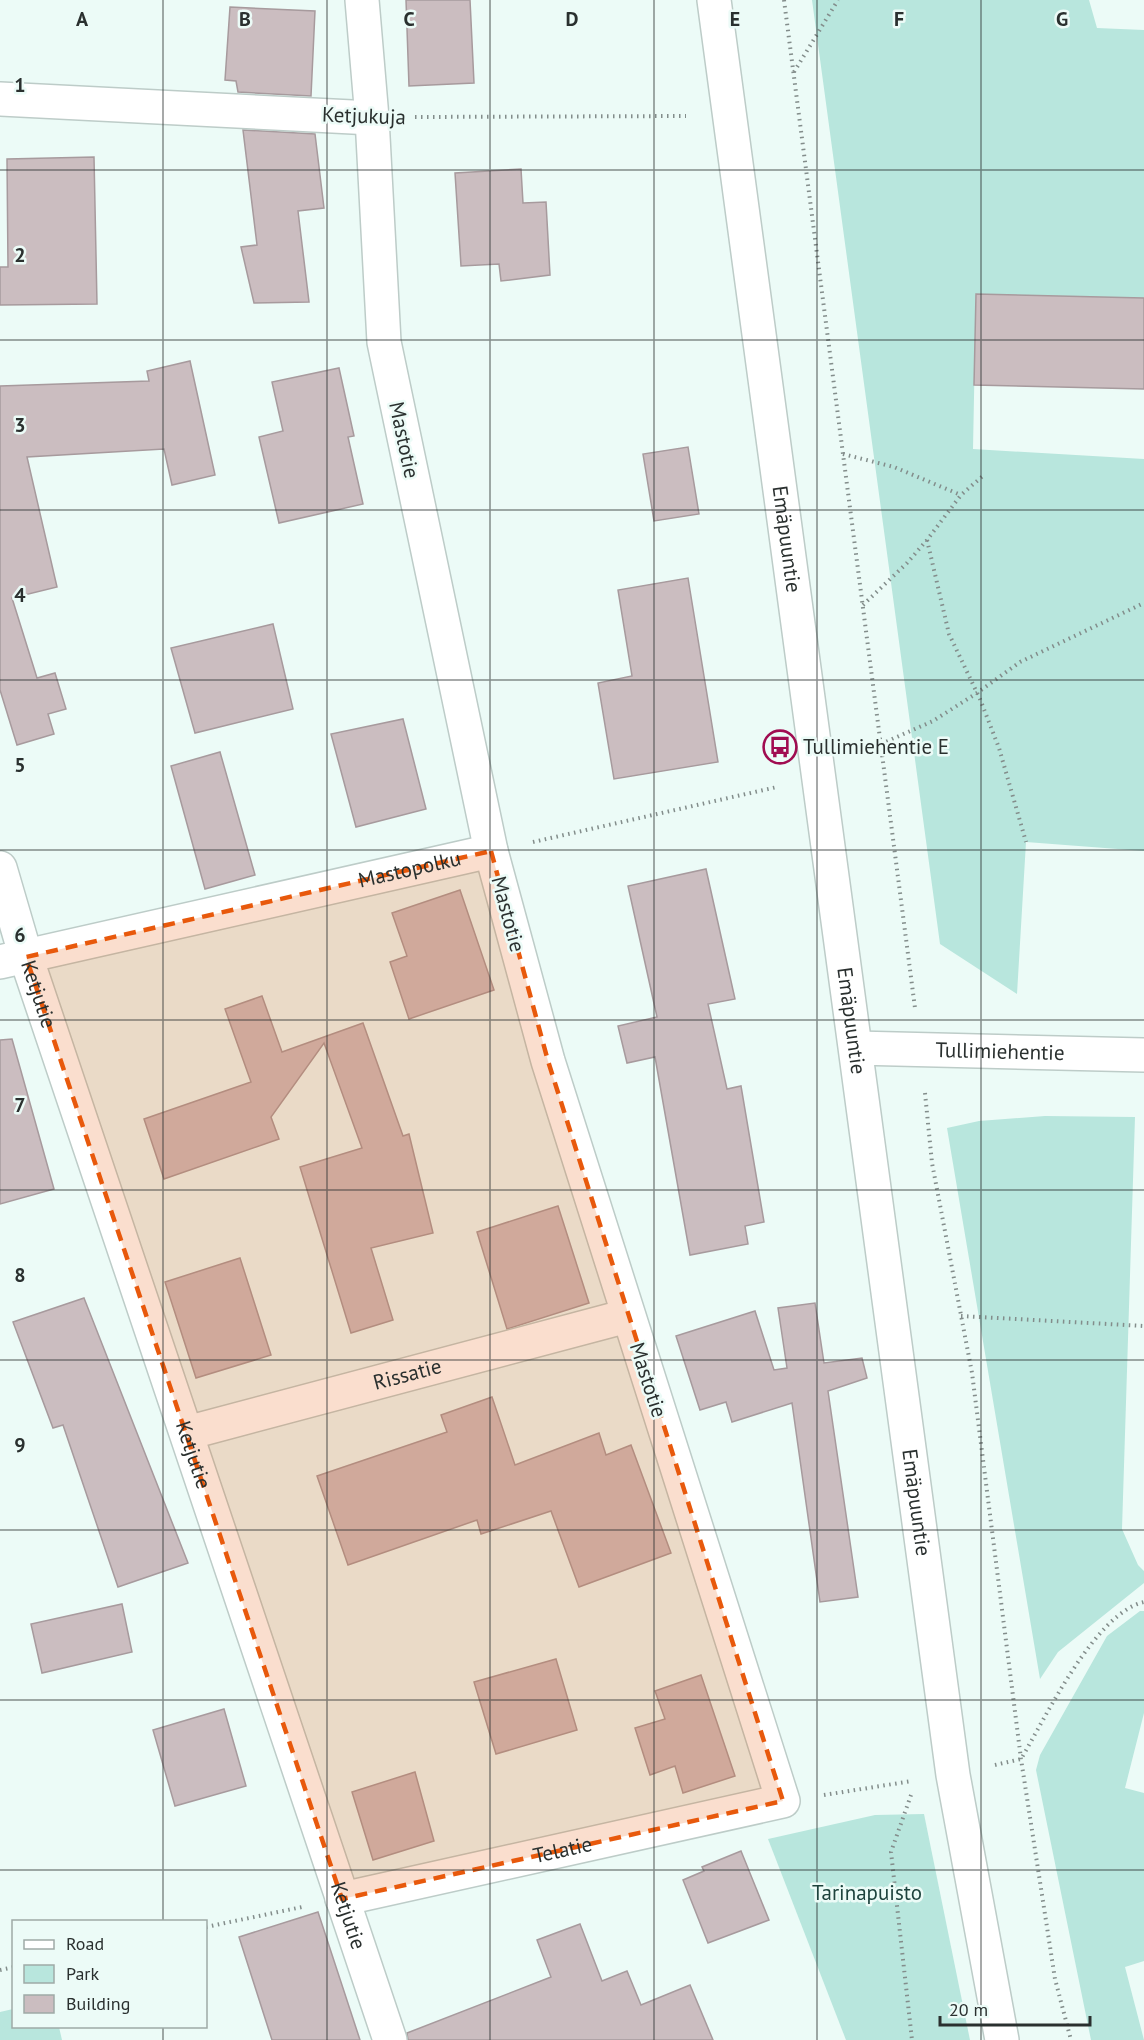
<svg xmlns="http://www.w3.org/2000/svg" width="1144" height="2040" font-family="'PT Sans',sans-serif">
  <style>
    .green { fill: #b8e6dd }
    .building { fill: #cbbdc0; stroke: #a79a9d; stroke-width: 1.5 }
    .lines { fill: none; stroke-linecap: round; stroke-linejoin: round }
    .street-casing { stroke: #bdccc8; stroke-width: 36 }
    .secondary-casing { stroke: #bdccc8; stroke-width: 36 }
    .path { stroke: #838d8b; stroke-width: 4; stroke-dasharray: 1.5 4.5; stroke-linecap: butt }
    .street { stroke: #fff; stroke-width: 33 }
    .secondary { stroke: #fff; stroke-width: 33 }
    .marked { fill: #e8590c; fill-opacity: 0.2; stroke: #e8590c; stroke-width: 4.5; stroke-dasharray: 12 8; stroke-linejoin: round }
    .grid { fill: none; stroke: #2a302f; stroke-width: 1.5; stroke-opacity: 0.55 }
    .labels { text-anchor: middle; stroke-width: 5; stroke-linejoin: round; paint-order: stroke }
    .street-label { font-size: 21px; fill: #2a302f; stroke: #ecfbf7 }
    .poi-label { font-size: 21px; fill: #2a302f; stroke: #ecfbf7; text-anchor: start }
    .park-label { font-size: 21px; fill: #1d433d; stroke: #ecfbf7 }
    .grid-label { font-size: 20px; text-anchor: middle; font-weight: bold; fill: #2a302f; stroke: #ecfbf7; stroke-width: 5; stroke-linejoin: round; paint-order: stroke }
  </style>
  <rect width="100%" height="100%" fill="#ecfbf7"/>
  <g class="green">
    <polygon points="812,0 1089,0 1097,28 1144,30 1144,298 976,294 973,449 1144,459 1144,851 1026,842 1017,994 940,944"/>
    <polygon points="1045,1116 1135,1117 1122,1529 1138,1565 1144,1571 1144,1583 1058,1652 1040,1679 947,1128 979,1121"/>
    <polygon points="1140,1611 1144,1611 1144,1713 1125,1788 1144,1793 1144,1961 1125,1967 1144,2040 1091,2040 1036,1770 1040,1755 1107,1636"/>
    <polygon points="924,1814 970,2040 846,2040 768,1839 875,1815"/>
    <polygon points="13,2009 14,2026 59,2027 62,2040 0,2040 0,2012"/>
  </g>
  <g class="building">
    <polygon points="406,0 470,0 474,83 409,86"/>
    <polygon points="230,7 315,11 311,96 238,92 236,81 225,80"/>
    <polygon points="243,130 315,134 324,208 298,211 309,302 254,303 241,247 257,245"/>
    <polygon points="94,157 97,304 0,305 0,267 8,267 7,159"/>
    <polygon points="521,169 523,203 546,202 550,275 501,281 499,264 461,266 455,173"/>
    <polygon points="976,294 1144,298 1144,389 974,385"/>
    <polygon points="190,361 215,475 172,485 164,449 27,457 57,587 12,598 37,678 55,673 66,709 48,714 54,734 17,745 0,690 0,386 149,381 147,371"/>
    <polygon points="339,368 354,436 348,437 363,504 279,523 259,437 283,431 272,382"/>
    <polygon points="688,447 699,514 654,521 643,454"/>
    <polygon points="688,578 718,762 614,779 598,683 632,676 618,590"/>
    <polygon points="273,624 293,709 195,733 171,648"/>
    <polygon points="403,719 426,809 356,827 331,734"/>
    <polygon points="220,752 255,875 205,889 171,766"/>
    <polygon points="706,869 735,999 708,1004 727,1089 741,1086 764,1222 745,1226 748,1244 690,1255 655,1057 627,1063 618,1026 657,1017 628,886"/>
    <polygon points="460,890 494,990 409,1019 390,962 407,956 392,913"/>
    <polygon points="262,996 282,1052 363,1023 403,1136 409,1134 433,1233 371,1248 393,1320 351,1333 300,1167 362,1148 324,1043 271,1117 279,1139 164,1179 144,1119 251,1082 225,1009"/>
    <polygon points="12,1039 54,1189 0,1204 0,1040"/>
    <polygon points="558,1206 589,1303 507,1329 477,1232"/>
    <polygon points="240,1258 271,1355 196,1378 165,1282"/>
    <polygon points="84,1298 188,1563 118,1587 63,1425 53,1428 13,1322"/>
    <polygon points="815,1303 824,1363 862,1358 867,1378 828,1391 858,1597 820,1602 792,1403 732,1422 726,1402 700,1410 676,1336 755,1311 774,1370 787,1368 778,1308"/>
    <polygon points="492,1397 515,1465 599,1433 606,1455 631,1445 671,1553 579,1587 551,1511 481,1534 477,1520 348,1565 317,1476 447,1432 441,1415"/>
    <polygon points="122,1604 132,1652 42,1673 31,1624"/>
    <polygon points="556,1659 577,1730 496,1754 474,1682"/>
    <polygon points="701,1675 735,1776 683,1793 675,1766 650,1775 635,1728 665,1719 655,1691"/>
    <polygon points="224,1709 246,1786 175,1806 153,1730"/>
    <polygon points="415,1772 434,1841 373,1860 352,1792"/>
    <polygon points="741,1851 769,1920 708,1943 683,1880 704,1871 702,1867"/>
    <polygon points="318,1912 360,2040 272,2040 239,1937"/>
    <polygon points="580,1924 602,1981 627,1971 641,2005 690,1985 713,2040 408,2040 407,2033 551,1977 537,1940"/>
  </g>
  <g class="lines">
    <defs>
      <g id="street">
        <polyline points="0,99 372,118"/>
        <path id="s1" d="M0,868L26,957L390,2040"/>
        <path id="s2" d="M0,962L491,851"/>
        <path id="s3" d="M856,1048L1144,1055"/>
        <path id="s4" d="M187,1433L627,1316"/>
        <path id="s5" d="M342,1899L783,1801L548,1061L491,851L384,342L372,118L362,0"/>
      </g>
      <g id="secondary">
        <path id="s6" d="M714,0L953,1775L1002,2040"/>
      </g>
    </defs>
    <use href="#street" class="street-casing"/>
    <use href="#secondary" class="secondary-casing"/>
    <g class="path">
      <polyline points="784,0 915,1008"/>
      <polyline points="794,72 838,0"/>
      <polyline points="415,117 686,116"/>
      <polyline points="843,454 894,467 961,495"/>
      <polyline points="927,540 949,634 980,699 999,748 1026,842"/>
      <polyline points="863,605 907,563 927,540 961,495 985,474"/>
      <polyline points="881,744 933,721 977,693 1020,662 1144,603"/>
      <polyline points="533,842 777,787"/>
      <polyline points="925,1093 932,1163 972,1373 1021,1759 1055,1979 1071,2040"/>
      <polyline points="961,1316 1144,1326"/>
      <path d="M995,1765L1021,1759C1046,1717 1095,1613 1144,1602"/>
      <polyline points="824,1795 912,1781"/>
      <polyline points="911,1795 891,1852 912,2040"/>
      <polyline points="206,1927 302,1907"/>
      <polyline points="0,1970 14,1967"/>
    </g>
    <use href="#street" class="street"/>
    <use href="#secondary" class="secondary"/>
  </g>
  <path class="marked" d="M491,851L548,1061L783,1801L342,1899L26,957Z"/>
  <path class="grid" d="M163,0V1922M327,0V2040M490,0V2040M654,0V2040M817,0V2040M981,0V2040M0,170H1144M0,340H1144M0,510H1144M0,680H1144M0,850H1144M0,1020H1144M0,1190H1144M0,1360H1144M0,1530H1144M0,1700H1144M0,1870H1144M163,2026V2040"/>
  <defs>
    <symbol id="bus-ring" viewBox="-11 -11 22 22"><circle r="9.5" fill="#ecfbf7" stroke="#a00c51" stroke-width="1.5"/><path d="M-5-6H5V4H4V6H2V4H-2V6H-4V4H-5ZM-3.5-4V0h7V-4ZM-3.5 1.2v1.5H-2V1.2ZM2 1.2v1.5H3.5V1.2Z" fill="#a00c51"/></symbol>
  </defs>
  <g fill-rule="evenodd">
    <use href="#bus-ring" x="761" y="728" width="38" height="38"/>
  </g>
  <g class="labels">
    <g class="street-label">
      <text transform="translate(364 116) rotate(2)" y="7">Ketjukuja</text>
      <text transform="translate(404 440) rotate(78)" y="7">Mastotie</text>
      <text dy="7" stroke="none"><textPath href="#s6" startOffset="544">Emäpuuntie</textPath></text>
      <text dy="7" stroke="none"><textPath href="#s2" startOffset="420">Mastopolku</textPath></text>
      <text transform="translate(508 914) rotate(75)" y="7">Mastotie</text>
      <text dy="7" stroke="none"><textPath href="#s1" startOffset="132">Ketjutie</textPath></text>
      <text dy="7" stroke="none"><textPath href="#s6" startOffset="1030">Emäpuuntie</textPath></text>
      <text dy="7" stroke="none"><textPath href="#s3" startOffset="144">Tullimiehentie</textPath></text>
      <text dy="7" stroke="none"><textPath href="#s4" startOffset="228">Rissatie</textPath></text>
      <text transform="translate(648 1380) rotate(72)" y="7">Mastotie</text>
      <text dy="7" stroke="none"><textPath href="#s1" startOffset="618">Ketjutie</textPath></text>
      <text dy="7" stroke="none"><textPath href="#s6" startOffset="1516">Emäpuuntie</textPath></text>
      <text dy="7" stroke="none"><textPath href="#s5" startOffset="226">Telatie</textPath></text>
      <text dy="7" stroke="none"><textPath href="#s1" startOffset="1104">Ketjutie</textPath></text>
    </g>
    <g class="poi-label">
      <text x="803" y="754">Tullimiehentie E</text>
    </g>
    <g class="park-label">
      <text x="867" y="1900">Tarinapuisto</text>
    </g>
  </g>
  <g class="grid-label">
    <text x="82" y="26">A</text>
    <text x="245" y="26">B</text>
    <text x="409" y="26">C</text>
    <text x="572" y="26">D</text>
    <text x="735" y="26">E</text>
    <text x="899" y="26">F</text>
    <text x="1062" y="26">G</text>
    <text x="20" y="92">1</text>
    <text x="20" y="262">2</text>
    <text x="20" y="432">3</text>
    <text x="20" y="602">4</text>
    <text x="20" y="772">5</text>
    <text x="20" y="942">6</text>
    <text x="20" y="1112">7</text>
    <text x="20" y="1282">8</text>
    <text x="20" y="1452">9</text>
  </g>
  <rect x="12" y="1920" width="195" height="108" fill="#ecfbf7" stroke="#9eaaa7" stroke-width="1.5"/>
  <rect x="24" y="1940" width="30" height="9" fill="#ffffff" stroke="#9eaaa7" stroke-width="1.5"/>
  <text x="66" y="1950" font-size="18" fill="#2a302f">Road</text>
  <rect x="24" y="1965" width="30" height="18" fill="#b8e6dd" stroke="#9eaaa7" stroke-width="1.5"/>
  <text x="66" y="1980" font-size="18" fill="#2a302f">Park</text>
  <rect x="24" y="1995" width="30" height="18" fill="#cbbdc0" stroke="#9eaaa7" stroke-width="1.5"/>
  <text x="66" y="2010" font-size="18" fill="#2a302f">Building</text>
  <path d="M940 2016v9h150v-9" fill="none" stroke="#2a302f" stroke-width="3"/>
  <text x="949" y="2016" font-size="18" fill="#2a302f" stroke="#ecfbf7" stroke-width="4.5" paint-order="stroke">20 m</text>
</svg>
